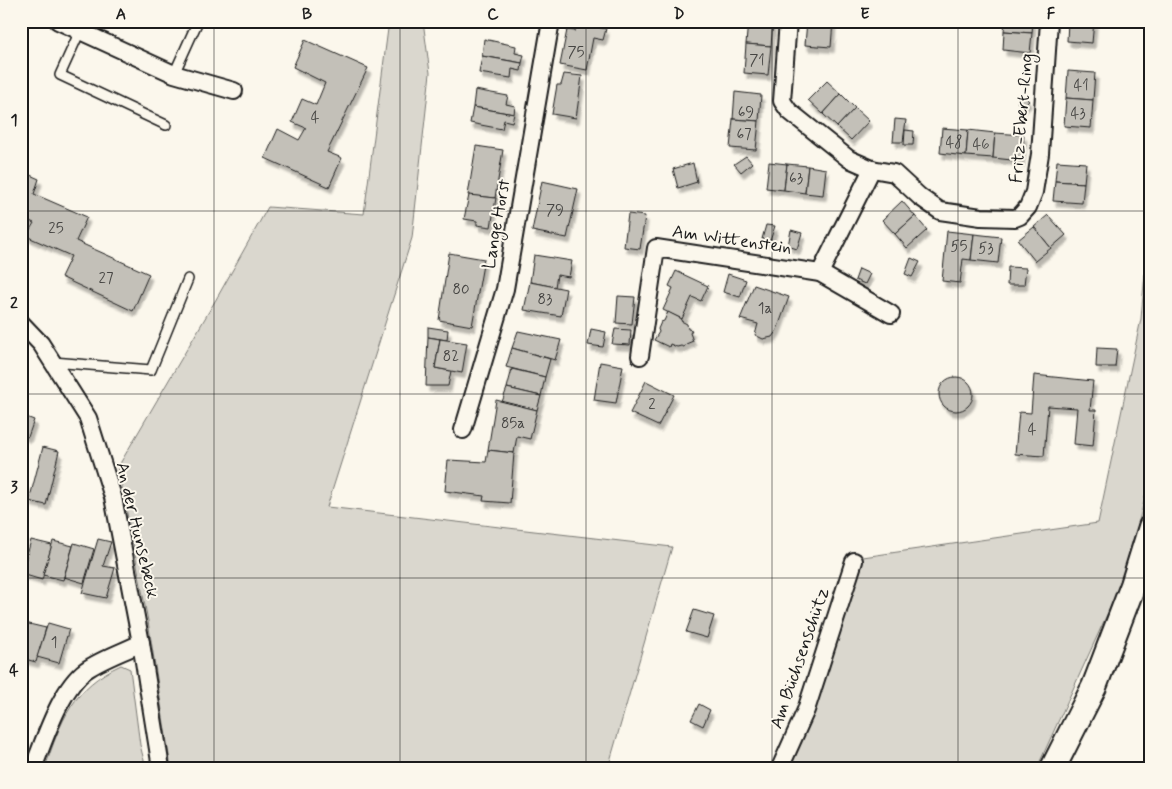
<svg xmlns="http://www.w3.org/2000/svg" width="1172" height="789" font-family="Mynerve,sans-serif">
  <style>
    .green { fill: #dad7ce; stroke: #7b7a75 }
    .building { fill: #c3c0b8; stroke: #1c1c1c; filter: url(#shadow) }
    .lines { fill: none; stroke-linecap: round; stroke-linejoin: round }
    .lane-casing { stroke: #1c1c1c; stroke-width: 12 }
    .street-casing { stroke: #1c1c1c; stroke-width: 20 }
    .secondary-casing { stroke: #1c1c1c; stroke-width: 28 }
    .lane { stroke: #fbf7ec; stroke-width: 9 }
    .street { stroke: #fbf7ec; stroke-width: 16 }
    .secondary { stroke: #fbf7ec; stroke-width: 24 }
    .grid { fill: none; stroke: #1c1c1c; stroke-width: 1; stroke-opacity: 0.55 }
    .labels { text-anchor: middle; stroke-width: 4; stroke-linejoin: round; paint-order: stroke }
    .number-label { font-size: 15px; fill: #464543 }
    .street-label { font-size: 18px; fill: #1c1c1c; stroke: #fbf7ec }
    .neatline { fill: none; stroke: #1c1c1c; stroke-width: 2 }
    .grid-label { font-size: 16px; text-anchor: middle; font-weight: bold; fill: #1c1c1c }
  </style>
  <defs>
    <filter id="shadow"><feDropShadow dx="3" dy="5.5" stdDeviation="1" flood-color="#0004"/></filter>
  </defs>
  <rect width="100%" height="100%" fill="#fbf7ec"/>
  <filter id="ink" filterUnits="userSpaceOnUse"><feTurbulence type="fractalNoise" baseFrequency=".02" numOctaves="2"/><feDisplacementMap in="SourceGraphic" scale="10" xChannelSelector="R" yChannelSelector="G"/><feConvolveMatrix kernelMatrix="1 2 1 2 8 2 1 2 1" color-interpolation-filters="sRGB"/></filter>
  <g filter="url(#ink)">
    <g class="green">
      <polygon points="389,21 423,21 430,73 412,238 327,507 672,547 608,768 171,768 148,621 118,467 218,296 268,207 364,214"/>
      <polygon points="1151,201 1151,474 1125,575 1037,768 787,768 814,708 863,557 1098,523 1141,319"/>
      <path d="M121,665L130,669L140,745L146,768H45C61,720 73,687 121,665Z"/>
    </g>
    <g class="building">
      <polygon points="748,21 773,21 771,46 746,44"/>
      <polygon points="807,21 833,21 831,47 805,45"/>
      <polygon points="1005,21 1033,21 1032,33 1004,31"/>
      <polygon points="1068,21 1094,21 1092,43 1067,41"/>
      <polygon points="577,23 606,29 603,40 593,38 587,70 560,65 567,30 575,31"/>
      <polygon points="1004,31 1032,33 1030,53 1003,50"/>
      <polygon points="484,39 516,46 515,53 524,55 522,63 482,56"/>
      <polygon points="305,40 368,68 327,152 342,158 329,187 265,158 278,129 299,140 306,128 292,122 302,99 316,105 325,83 293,67"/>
      <polygon points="746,44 771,46 768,75 744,73"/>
      <polygon points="482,56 522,63 521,71 512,69 511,78 479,73"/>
      <polygon points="1068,71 1095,73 1093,100 1066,98"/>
      <polygon points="564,74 582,76 576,118 552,114 557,85 561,85"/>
      <polygon points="827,81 841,94 823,114 808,100"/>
      <polygon points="475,90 508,96 506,104 515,106 514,114 473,107"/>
      <polygon points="735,92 761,95 759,121 733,119"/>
      <polygon points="841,94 855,108 837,127 823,114"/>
      <polygon points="1023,95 1029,101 1023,107 1017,102"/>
      <polygon points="1066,98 1093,100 1091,128 1064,126"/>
      <polygon points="473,107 514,114 512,122 504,120 502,129 470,123"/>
      <polygon points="855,108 869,121 851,140 837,127"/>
      <polygon points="733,119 759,121 756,150 730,148"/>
      <polygon points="895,119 906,120 903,142 893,142"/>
      <polygon points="942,128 968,130 966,156 940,153"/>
      <polygon points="905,130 914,131 913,145 904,145"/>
      <polygon points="968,130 995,133 993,158 966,156"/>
      <polygon points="995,133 1024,135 1021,161 993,158"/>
      <polygon points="476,146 503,150 495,198 468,195"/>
      <polygon points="746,156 752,163 741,172 734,164"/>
      <polygon points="1057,161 1086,163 1084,183 1055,181"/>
      <polygon points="769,162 787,164 784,190 766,188"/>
      <polygon points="693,163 697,182 678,188 673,169"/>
      <polygon points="787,164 808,166 805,193 784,190"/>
      <polygon points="808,166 826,169 823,195 805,193"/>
      <polygon points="21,171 39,179 34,194 87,217 76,241 149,274 133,311 61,277 71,256 26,236 34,223 21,217"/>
      <polygon points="542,181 578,189 567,238 532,231"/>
      <polygon points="1055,181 1084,183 1082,203 1053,201"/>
      <polygon points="469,195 496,198 491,227 477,225 477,221 464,219"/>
      <polygon points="902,201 915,216 895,234 882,220"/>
      <polygon points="628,214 645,216 640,249 624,247"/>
      <polygon points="1048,215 1066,235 1051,248 1034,227"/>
      <polygon points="915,216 927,230 907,248 895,234"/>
      <polygon points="766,225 775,226 770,241 762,239"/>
      <polygon points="1034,227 1051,248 1035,261 1018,240"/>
      <polygon points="791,230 802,233 797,249 788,246"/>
      <polygon points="947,231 974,234 971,260 963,259 960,283 942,281"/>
      <polygon points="974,234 1001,237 998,263 971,260"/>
      <polygon points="449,253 484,259 472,326 439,320"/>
      <polygon points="534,255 572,261 569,277 557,275 555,287 530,282"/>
      <polygon points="911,258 920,262 912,277 905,274"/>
      <polygon points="1008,267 1026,268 1024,285 1007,285"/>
      <polygon points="859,269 870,274 865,284 855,280"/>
      <polygon points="676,271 708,286 701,301 692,297 682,319 663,310 673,288 669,286"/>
      <polygon points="728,274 746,280 740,297 723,292"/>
      <polygon points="530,282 566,289 561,316 524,310"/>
      <polygon points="754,285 789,297 777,330 772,337 763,339 755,335 758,324 740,319"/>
      <polygon points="618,296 635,297 632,324 616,323"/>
      <polygon points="668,312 682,319 681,321 687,324 688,329 692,330 690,333 693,341 686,344 684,347 681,346 677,347 670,344 669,347 654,340 659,332 658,329 661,322 664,321"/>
      <polygon points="428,327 448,330 447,340 428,337"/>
      <polygon points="591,329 606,332 603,347 588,345"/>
      <polygon points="615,329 631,330 630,345 612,344"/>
      <polygon points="518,331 561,340 555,360 512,348"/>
      <polygon points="428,337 440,339 435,368 451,371 448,386 426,386"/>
      <polygon points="440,339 467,343 462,373 435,368"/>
      <polygon points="512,348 550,359 545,377 506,367"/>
      <polygon points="1097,348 1117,349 1115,367 1096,367"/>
      <polygon points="600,362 623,366 616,403 594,400"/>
      <polygon points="512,369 545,377 541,396 507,388"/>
      <polygon points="1034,375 1093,381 1090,410 1096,410 1093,446 1074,444 1077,408 1048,406 1044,456 1015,454 1019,412 1031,413"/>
      <circle cx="956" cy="394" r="17"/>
      <polygon points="646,381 674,395 658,426 630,413"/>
      <polygon points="507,388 541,396 537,410 502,402"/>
      <polygon points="496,400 537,410 530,439 517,436 514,453 488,450"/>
      <polygon points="21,415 34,420 28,437 21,434"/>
      <polygon points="43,447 59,451 46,505 29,501"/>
      <polygon points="488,450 514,453 510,503 483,501 484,496 445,491 448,460 486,462"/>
      <polygon points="98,539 111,542 103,566 115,568 106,598 82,593"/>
      <polygon points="31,540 52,545 42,580 22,574"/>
      <polygon points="53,541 73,546 63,580 43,575"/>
      <polygon points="74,543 94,549 84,583 64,577"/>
      <polygon points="694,610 714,616 707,638 686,632"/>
      <polygon points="25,623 46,628 36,662 21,658 21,639"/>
      <polygon points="48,623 69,629 59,663 37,657"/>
      <polygon points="699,704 710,710 703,726 691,720"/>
    </g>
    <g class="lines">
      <defs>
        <g id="lane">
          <polyline points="80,31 60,75 166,125"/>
          <polyline points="174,74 198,21"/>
          <polyline points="53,362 151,370 188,279"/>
        </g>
        <g id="street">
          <polyline points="58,21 174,74 234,91"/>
          <polyline points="788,21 782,101 789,111 849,159 872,169 894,173 920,197 940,211 981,217 1015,218 1020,216 1028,207 1034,192 1040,154 1049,21"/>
          <polyline points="820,273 872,169"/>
          <polyline points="21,323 41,344 88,418 113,497 141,643 161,768"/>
          <polyline points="640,356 656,248 820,273 891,314"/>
          <polyline points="463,430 505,289 551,21"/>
          <path d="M33,768C45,739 60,689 86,670C102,659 123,652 141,643"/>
          <polyline points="780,768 806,710 854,561"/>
        </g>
        <polyline id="secondary" points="1053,768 1094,687 1133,585 1151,527"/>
      </defs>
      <use href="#lane" class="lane-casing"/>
      <use href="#street" class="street-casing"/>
      <use href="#secondary" class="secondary-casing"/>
      <use href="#lane" class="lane"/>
      <use href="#street" class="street"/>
      <use href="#secondary" class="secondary"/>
    </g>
  </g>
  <path class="grid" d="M214,21V768M400,21V768M586,21V768M772,21V768M958,21V768M21,211H1151M21,394H1151M21,578H1151"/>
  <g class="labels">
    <g class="number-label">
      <text x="576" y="57">75</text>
      <text x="757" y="65">71</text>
      <text x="1081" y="90">41</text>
      <text x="746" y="117">69</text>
      <text x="1078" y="118">43</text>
      <text x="315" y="122">4</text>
      <text x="744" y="139">67</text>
      <text x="954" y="147">48</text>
      <text x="981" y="149">46</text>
      <text x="796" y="183">63</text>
      <text x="555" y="215">79</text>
      <text x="56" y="233">25</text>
      <text x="959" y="251">55</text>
      <text x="986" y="253">53</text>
      <text x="106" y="283">27</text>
      <text x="461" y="294">80</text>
      <text x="545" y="304">83</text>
      <text x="765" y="313">1a</text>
      <text x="451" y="361">82</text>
      <text x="652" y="409">2</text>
      <text x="513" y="428">85a</text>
      <text x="1032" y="434">4</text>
      <text x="54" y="647">1</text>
    </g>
    <g class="street-label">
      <text transform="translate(1021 118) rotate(-85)" y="6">Fritz-Ebert-Ring</text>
      <text transform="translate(496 224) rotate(-80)" y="6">Lange Horst</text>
      <text transform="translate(732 239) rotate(8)" y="6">Am Wittenstein</text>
      <text transform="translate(138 530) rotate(77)" y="6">An der Hunsebeck</text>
      <text transform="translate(799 658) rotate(-71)" y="6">Am Büchsenschütz</text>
    </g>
  </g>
  <rect width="1172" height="789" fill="none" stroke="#fbf7ec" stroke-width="55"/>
  <rect x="28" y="28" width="1116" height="734" class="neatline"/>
  <g class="grid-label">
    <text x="121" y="19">A</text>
    <text x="307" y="19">B</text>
    <text x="493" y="19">C</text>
    <text x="679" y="19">D</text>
    <text x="865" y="19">E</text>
    <text x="1051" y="19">F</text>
    <text x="14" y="125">1</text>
    <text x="14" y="308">2</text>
    <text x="14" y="492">3</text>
    <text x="14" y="675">4</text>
  </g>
</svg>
